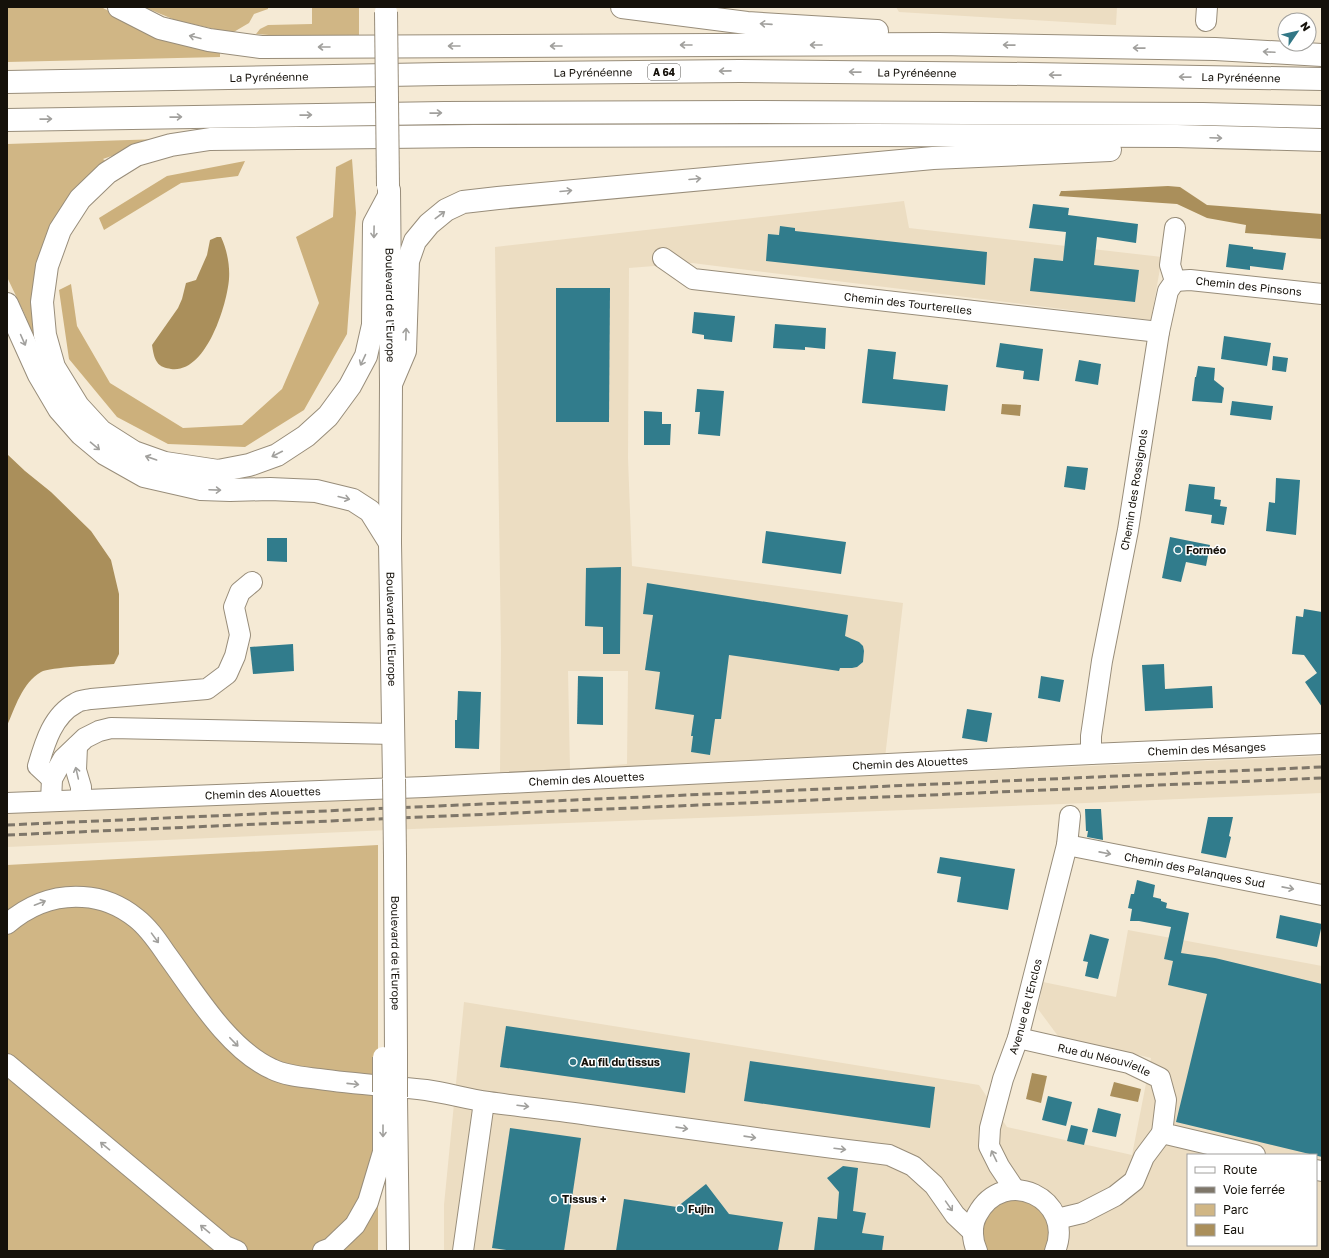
<svg xmlns="http://www.w3.org/2000/svg" width="1329" height="1258" font-family="'Golos Text',sans-serif">
  <style>
    .built { fill: #ecddc2; fill-rule: evenodd }
    .green { fill: #d0b685 }
    .forest { fill: #ccb07c }
    .water { fill: #aa8f5b }
    .building { fill: #317c8c }
    .lines { fill: none; stroke-linecap: round; stroke-linejoin: round }
    .street-casing { stroke: #988d7a; stroke-width: 22 }
    .secondary-casing { stroke: #988d7a; stroke-width: 24 }
    .highway-casing { stroke: #988d7a; stroke-width: 24 }
    .street { stroke: #fff; stroke-width: 20 }
    .secondary { stroke: #fff; stroke-width: 22 }
    .highway { stroke: #fff; stroke-width: 22 }
    .rail { stroke: #7e7669; stroke-width: 3; stroke-dasharray: 8 4; stroke-linecap: butt }
    .street-bridge-casing { stroke: #988d7a; stroke-width: 22; stroke-linecap: butt }
    .secondary-bridge-casing { stroke: #988d7a; stroke-width: 24; stroke-linecap: butt }
    .street-bridge { stroke: #fff; stroke-width: 20 }
    .secondary-bridge { stroke: #fff; stroke-width: 22 }
    .oneway { stroke: #a1a09d }
    .poi-dot { fill: #327786; stroke: #fff; stroke-width: 1.5 }
    .labels { text-anchor: middle; stroke-width: 3; stroke-linejoin: round; paint-order: stroke }
    .shield { fill: #fff; stroke: #5b5854; stroke-width: 1 }
    .shield-label { font-size: 10px; font-weight: bold; fill: #15110a }
    .street-label { font-size: 11px; fill: #15110a; stroke: #fff }
    .poi-label { font-size: 11px; font-weight: bold; fill: #15110a; stroke: #fff; text-anchor: start }
  </style>
  <rect width="100%" height="100%" fill="#f5ead5"/>
  <g class="built">
    <polygon points="896,7 1117,7 1116,25 899,12"/>
    <path d="M904,201L909,228L1162,257L1151,320L692,263L629,268L628,458L632,566L903,603L883,775L1322,756V793L1063,804L412,829L7,847V812L412,795L502,793L500,775L501,649L495,247ZM568,671H628L627,764L570,769Z"/>
    <path d="M1128,930L1322,966V1251H444V1205L464,1002L979,1085L1007,1127L1132,1155L1151,1058L1058,1036L1038,1009L1043,982L1116,997ZM1188,1155H1316V1245H1188Z"/>
  </g>
  <g class="green">
    <polygon points="7,7 101,7 150,32 220,52 220,57 7,62"/>
    <polygon points="144,7 268,7 268,9 254,14 249,23 232,33 175,20"/>
    <polygon points="312,7 359,7 359,40 333,40 256,34 260,29 268,25 312,24"/>
    <polygon points="160,139 103,159 109,164 59,220 42,362 25,315 7,277 7,144"/>
    <polygon points="378,845 378,1251 7,1251 7,865"/>
    <polygon points="1008,1197 1041,1207 1051,1228 1046,1251 985,1251 981,1244 981,1220"/>
  </g>
  <g class="forest">
    <polygon points="352,159 356,213 347,334 304,410 245,447 168,444 117,417 69,359 59,290 71,284 77,326 110,383 183,428 242,425 282,389 319,303 296,237 333,217 336,167"/>
    <polygon points="245,161 238,176 181,183 104,230 99,218 167,176"/>
  </g>
  <g class="water">
    <polygon points="1168,186 1180,187 1207,205 1322,214 1322,239 1245,233 1246,225 1207,218 1177,204 1059,196 1061,191 1065,191"/>
    <path d="M217,237H221C227,250 230,265 229,279C227,305 206,374 171,369C166,368 160,367 157,362C154,358 153,351 152,345L178,308L182,299L186,283L196,280L207,255L210,240Z"/>
    <polygon points="1002,404 1021,405 1020,416 1001,414"/>
    <path d="M7,454L25,471L51,492L91,531L111,560L119,594V654L114,664C100,665 50,667 41,672C22,683 15,708 7,726Z"/>
    <polygon points="1032,1073 1047,1076 1041,1103 1026,1099"/>
    <polygon points="1114,1082 1141,1089 1138,1102 1110,1096"/>
  </g>
  <g class="building">
    <polygon points="1033,204 1069,208 1068,215 1138,224 1136,243 1097,237 1094,265 1139,270 1135,302 1030,291 1034,258 1063,261 1066,232 1029,228"/>
    <polygon points="780,226 795,228 795,231 987,252 985,285 766,261 768,234 779,235"/>
    <polygon points="1229,244 1253,247 1253,249 1286,253 1283,270 1250,266 1250,270 1226,267"/>
    <polygon points="556,288 610,288 609,422 556,422"/>
    <polygon points="694,312 735,316 732,342 704,339 704,335 692,333"/>
    <polygon points="775,324 826,328 825,349 805,347 805,350 773,348"/>
    <polygon points="1224,336 1271,343 1267,366 1221,359"/>
    <polygon points="1000,343 1043,349 1039,381 1023,379 1024,371 996,367"/>
    <polygon points="868,349 896,352 893,379 948,385 945,411 862,403"/>
    <polygon points="1273,356 1288,358 1286,372 1272,370"/>
    <polygon points="1079,360 1101,364 1098,385 1075,381"/>
    <polygon points="1198,366 1215,368 1214,380 1224,388 1222,403 1192,401 1195,377 1196,377"/>
    <polygon points="697,389 724,391 720,436 698,434 700,412 695,412"/>
    <polygon points="1232,401 1273,406 1271,420 1230,415"/>
    <polygon points="644,411 662,412 662,424 671,424 670,445 644,445"/>
    <polygon points="1067,466 1088,468 1085,490 1064,487"/>
    <polygon points="1276,478 1300,480 1296,535 1266,531 1269,502 1275,503"/>
    <polygon points="1189,484 1215,487 1214,499 1221,500 1220,506 1227,507 1224,525 1211,523 1212,515 1185,511"/>
    <polygon points="766,531 846,542 841,574 762,563"/>
    <polygon points="1170,537 1210,545 1206,566 1186,562 1181,582 1162,578"/>
    <polygon points="267,538 287,538 287,562 267,561"/>
    <polygon points="621,567 620,654 603,654 603,627 585,626 586,568"/>
    <polygon points="647,583 848,615 845,636 859,642 863,646 864,651 863,662 857,667 852,668 840,668 839,671 729,655 721,719 715,719 710,755 691,752 693,736 691,736 694,715 655,709 660,672 645,670 653,615 643,614"/>
    <polygon points="1304,609 1322,612 1322,707 1305,682 1317,673 1304,655 1292,654 1296,616 1303,617"/>
    <polygon points="293,644 294,671 253,674 250,647"/>
    <polygon points="1164,664 1165,689 1212,686 1213,708 1145,711 1142,665"/>
    <polygon points="578,676 603,677 603,725 577,724"/>
    <polygon points="1041,676 1064,680 1060,702 1038,698"/>
    <polygon points="458,691 481,692 479,749 455,748 455,720 457,720"/>
    <polygon points="967,709 992,713 987,742 962,738"/>
    <polygon points="1085,809 1101,809 1103,840 1087,837 1088,831 1086,831"/>
    <polygon points="1208,817 1233,817 1229,836 1231,837 1226,858 1201,853"/>
    <polygon points="940,857 1015,869 1008,910 957,902 961,877 937,873"/>
    <polygon points="1137,880 1155,885 1153,897 1161,899 1161,901 1167,903 1166,908 1189,913 1181,953 1215,958 1322,984 1322,1157 1176,1122 1207,994 1168,985 1173,961 1164,959 1171,927 1139,921 1130,921 1132,909 1128,908 1131,894 1134,894"/>
    <polygon points="1280,915 1322,924 1317,947 1276,938"/>
    <polygon points="1090,934 1109,939 1098,979 1085,976 1088,962 1083,961"/>
    <polygon points="506,1026 690,1053 685,1093 500,1067"/>
    <polygon points="750,1061 935,1087 930,1128 744,1101"/>
    <polygon points="1048,1096 1072,1102 1066,1126 1042,1120"/>
    <polygon points="1098,1108 1121,1114 1116,1137 1092,1132"/>
    <polygon points="1071,1125 1088,1129 1084,1145 1067,1141"/>
    <polygon points="510,1128 581,1138 564,1251 513,1251 492,1248"/>
    <polygon points="843,1166 858,1168 853,1211 866,1213 862,1233 884,1236 882,1251 814,1251 818,1217 837,1219 839,1192 827,1178"/>
    <polygon points="706,1184 729,1214 783,1222 778,1251 616,1251 624,1199 677,1207"/>
  </g>
  <g class="lines">
    <defs>
      <g id="street">
        <polyline points="1206,21 1207,7"/>
        <path id="s1" d="M663,258L693,279L1159,332"/>
        <path id="s2" d="M1175,281L1190,280L1322,294"/>
        <polyline points="77,746 76,770 81,787 81,800"/>
        <path id="s3" d="M1091,754V736L1102,661L1128,530L1159,332L1168,291L1175,281L1170,265L1175,228"/>
        <path d="M52,779L38,766C45,742 53,715 76,703C80,700 86,700 91,699L207,689L227,674L235,656L240,635L234,607L240,592L252,582"/>
        <polyline points="51,801 52,779 63,759 85,738 99,731 111,728 394,734"/>
        <path id="s4" d="M7,803L425,787L1091,754L1322,744"/>
        <path id="s5" d="M1067,845L1322,895"/>
        <path d="M7,924C29,905 54,895 83,897C102,898 121,906 136,918C149,928 158,942 167,955C195,993 228,1049 272,1069C286,1076 303,1077 319,1079C354,1084 390,1086 426,1090C447,1093 467,1099 488,1102C522,1107 556,1110 589,1115C689,1129 789,1143 889,1155L913,1166L934,1185L955,1215L973,1232"/>
        <path id="s6" d="M1018,1038L1129,1063L1160,1078L1166,1100L1162,1133L1255,1155"/>
        <polyline points="7,1064 225,1246 237,1251"/>
        <polyline points="1316,1170 1322,1171"/>
        <path id="s7" d="M1015,1190L999,1166L989,1146L990,1128L1003,1079L1018,1038L1067,845L1070,816"/>
        <polyline points="1057,1219 1082,1213 1115,1196 1134,1181 1144,1157 1162,1133"/>
        <polyline points="323,1251 331,1248 355,1225 368,1202 383,1152 383,1092"/>
        <polyline points="463,1251 484,1102"/>
        <path d="M977,1251C972,1240 971,1226 977,1215C1004,1164 1076,1199 1055,1251"/>
      </g>
      <g id="secondary">
        <path id="s8" d="M389,190L391,384L390,543L394,779"/>
        <path id="s9" d="M395,856L396,1054"/>
        <polyline points="396,1097 398,1251"/>
      </g>
      <g id="highway">
        <polyline points="119,7 160,28 209,40 261,47 939,44 1215,49 1322,55"/>
        <polyline points="622,7 747,23 877,31"/>
        <path id="s10" d="M7,82L441,74L740,71L1030,74L1322,79"/>
        <polyline points="7,120 444,113 746,112 1203,114 1322,117"/>
        <polyline points="389,196 374,224 373,325 366,356 350,386 328,416 306,436 277,455 249,465 218,471 165,463 134,452 101,431 78,406 54,367 45,335 42,302 47,266 60,230 80,199 107,173 136,155 171,145 210,139 474,136 871,135 1177,136 1322,140"/>
        <polyline points="7,304 39,375 59,409 81,434 105,454 144,476 201,489 230,490 270,489 316,491 353,500 370,511 390,543"/>
        <polyline points="391,384 405,351 408,261 415,241 429,224 446,210 463,202 498,198 933,158 1110,150"/>
      </g>
    </defs>
    <use href="#street" class="street-casing"/>
    <use href="#secondary" class="secondary-casing"/>
    <use href="#highway" class="highway-casing"/>
    <use href="#street" class="street"/>
    <use href="#secondary" class="secondary"/>
    <use href="#highway" class="highway"/>
    <g class="rail">
      <polyline points="7,825 1322,767"/>
      <polyline points="7,835 1322,778"/>
    </g>
    <defs>
      <polyline id="street-bridge" points="383,1057 383,1092"/>
      <g id="secondary-bridge">
        <polyline points="386,12 388,186"/>
        <polyline points="394,779 395,856"/>
        <polyline points="396,1054 396,1097"/>
      </g>
    </defs>
    <use href="#street-bridge" class="street-bridge-casing"/>
    <use href="#secondary-bridge" class="secondary-bridge-casing"/>
    <use href="#street-bridge" class="street-bridge"/>
    <use href="#secondary-bridge" class="secondary-bridge"/>
  </g>
  <defs><path id="oneway-shaft" d="M-6 0H5M1.5-3L5.5 0L1.5 3" fill="none" stroke-width="1.6" stroke-linecap="round" stroke-linejoin="round"/></defs>
  <g class="oneway">
    <use href="#oneway-shaft" transform="translate(766 24) rotate(-176)"/>
    <use href="#oneway-shaft" transform="translate(195 37) rotate(-166)"/>
    <use href="#oneway-shaft" transform="translate(686 45) rotate(180)"/>
    <use href="#oneway-shaft" transform="translate(816 45) rotate(180)"/>
    <use href="#oneway-shaft" transform="translate(1009 45) rotate(-179)"/>
    <use href="#oneway-shaft" transform="translate(454 46) rotate(180)"/>
    <use href="#oneway-shaft" transform="translate(556 46) rotate(180)"/>
    <use href="#oneway-shaft" transform="translate(324 47) rotate(180)"/>
    <use href="#oneway-shaft" transform="translate(1139 48) rotate(-179)"/>
    <use href="#oneway-shaft" transform="translate(1269 52) rotate(-177)"/>
    <use href="#oneway-shaft" transform="translate(725 71) rotate(179)"/>
    <use href="#oneway-shaft" transform="translate(855 72) rotate(-179)"/>
    <use href="#oneway-shaft" transform="translate(1055 75) rotate(-179)"/>
    <use href="#oneway-shaft" transform="translate(1185 77) rotate(-179)"/>
    <use href="#oneway-shaft" transform="translate(436 113) rotate(-1)"/>
    <use href="#oneway-shaft" transform="translate(306 115) rotate(-1)"/>
    <use href="#oneway-shaft" transform="translate(176 117) rotate(-1)"/>
    <use href="#oneway-shaft" transform="translate(46 119) rotate(-1)"/>
    <use href="#oneway-shaft" transform="translate(1216 138) rotate(2)"/>
    <use href="#oneway-shaft" transform="translate(695 179) rotate(-5)"/>
    <use href="#oneway-shaft" transform="translate(566 191) rotate(-5)"/>
    <use href="#oneway-shaft" transform="translate(440 215) rotate(-37)"/>
    <use href="#oneway-shaft" transform="translate(374 232) rotate(91)"/>
    <use href="#oneway-shaft" transform="translate(406 334) rotate(-88)"/>
    <use href="#oneway-shaft" transform="translate(23 340) rotate(66)"/>
    <use href="#oneway-shaft" transform="translate(363 360) rotate(115)"/>
    <use href="#oneway-shaft" transform="translate(95 446) rotate(40)"/>
    <use href="#oneway-shaft" transform="translate(277 454) rotate(153)"/>
    <use href="#oneway-shaft" transform="translate(151 458) rotate(-161)"/>
    <use href="#oneway-shaft" transform="translate(215 490) rotate(2)"/>
    <use href="#oneway-shaft" transform="translate(344 498) rotate(14)"/>
    <use href="#oneway-shaft" transform="translate(77 773) rotate(-103)"/>
    <use href="#oneway-shaft" transform="translate(1105 853) rotate(11)"/>
    <use href="#oneway-shaft" transform="translate(1288 888) rotate(11)"/>
    <use href="#oneway-shaft" transform="translate(40 903) rotate(-21)"/>
    <use href="#oneway-shaft" transform="translate(155 938) rotate(54)"/>
    <use href="#oneway-shaft" transform="translate(234 1042) rotate(46)"/>
    <use href="#oneway-shaft" transform="translate(353 1084) rotate(6)"/>
    <use href="#oneway-shaft" transform="translate(523 1106) rotate(7)"/>
    <use href="#oneway-shaft" transform="translate(682 1128) rotate(8)"/>
    <use href="#oneway-shaft" transform="translate(383 1131) rotate(90)"/>
    <use href="#oneway-shaft" transform="translate(750 1137) rotate(8)"/>
    <use href="#oneway-shaft" transform="translate(105 1146) rotate(-140)"/>
    <use href="#oneway-shaft" transform="translate(840 1149) rotate(7)"/>
    <use href="#oneway-shaft" transform="translate(994 1156) rotate(-116)"/>
    <use href="#oneway-shaft" transform="translate(949 1206) rotate(55)"/>
    <use href="#oneway-shaft" transform="translate(205 1229) rotate(-140)"/>
  </g>
  <g class="poi-dot">
    <circle cx="1178" cy="550" r="4"/>
    <circle cx="573" cy="1062" r="4"/>
    <circle cx="554" cy="1199" r="4"/>
    <circle cx="680" cy="1209" r="4"/>
  </g>
  <g class="labels">
    <rect class="shield" x="648" y="64" width="32" height="16" rx="3"/>
    <g class="shield-label">
      <text x="664" y="76">A 64</text>
    </g>
    <g class="street-label">
      <text dy="4" stroke="none"><textPath href="#s10" startOffset="586">La Pyrénéenne</textPath></text>
      <text dy="4" stroke="none"><textPath href="#s10" startOffset="910">La Pyrénéenne</textPath></text>
      <text dy="4" stroke="none"><textPath href="#s10" startOffset="262">La Pyrénéenne</textPath></text>
      <text dy="4" stroke="none"><textPath href="#s10" startOffset="1234">La Pyrénéenne</textPath></text>
      <text dy="4" stroke="none"><textPath href="#s2" startOffset="74">Chemin des Pinsons</textPath></text>
      <text dy="4" stroke="none"><textPath href="#s1" startOffset="253">Chemin des Tourterelles</textPath></text>
      <text dy="4" stroke="none"><textPath href="#s8" startOffset="115">Boulevard de l'Europe</textPath></text>
      <text dy="4" stroke="none"><textPath href="#s3" startOffset="268">Chemin des Rossignols</textPath></text>
      <text dy="4" stroke="none"><textPath href="#s8" startOffset="439">Boulevard de l'Europe</textPath></text>
      <text dy="4" stroke="none"><textPath href="#s4" startOffset="1201">Chemin des Mésanges</textPath></text>
      <text dy="4" stroke="none"><textPath href="#s4" startOffset="904">Chemin des Alouettes</textPath></text>
      <text dy="4" stroke="none"><textPath href="#s4" startOffset="580">Chemin des Alouettes</textPath></text>
      <text dy="4" stroke="none"><textPath href="#s4" startOffset="256">Chemin des Alouettes</textPath></text>
      <text dy="4" stroke="none"><textPath href="#s5" startOffset="130">Chemin des Palanques Sud</textPath></text>
      <text dy="4" stroke="none"><textPath href="#s9" startOffset="97">Boulevard de l'Europe</textPath></text>
      <text dy="4" stroke="none"><textPath href="#s7" startOffset="196">Avenue de l'Enclos</textPath></text>
      <text dy="4" stroke="none"><textPath href="#s6" startOffset="89">Rue du Néouvielle</textPath></text>
    </g>
    <g class="poi-label">
      <text x="1186" y="554">Forméo</text>
      <text x="581" y="1066">Au fil du tissus</text>
      <text x="562" y="1203">Tissus +</text>
      <text x="688" y="1213">Fujin</text>
    </g>
  </g>
  <rect width="1329" height="1258" fill="none" stroke="#15110a" stroke-width="16"/>
  <rect x="1187" y="1154" width="130" height="92" fill="#ffffff" stroke="#a1a09d"/>
  <rect x="1195" y="1167" width="20" height="6" fill="#ffffff" stroke="#a1a09d"/>
  <text x="1223" y="1174" font-size="12" fill="#15110a">Route</text>
  <rect x="1195" y="1187" width="20" height="6" fill="#7e7669" stroke="#a1a09d"/>
  <text x="1223" y="1194" font-size="12" fill="#15110a">Voie ferrée</text>
  <rect x="1195" y="1204" width="20" height="12" fill="#d0b685" stroke="#a1a09d"/>
  <text x="1223" y="1214" font-size="12" fill="#15110a">Parc</text>
  <rect x="1195" y="1224" width="20" height="12" fill="#aa8f5b" stroke="#a1a09d"/>
  <text x="1223" y="1234" font-size="12" fill="#15110a">Eau</text>
  <g transform="translate(1297 32) rotate(56)"><circle r="19" fill="#ffffff" stroke="#a1a09d"/>
  <path d="M0-3L7 15L0 10L-7 15Z" fill="#327786"/>
  <text y="-6" font-size="11" font-weight="bold" text-anchor="middle" fill="#15110a">N</text>
  </g>
</svg>
